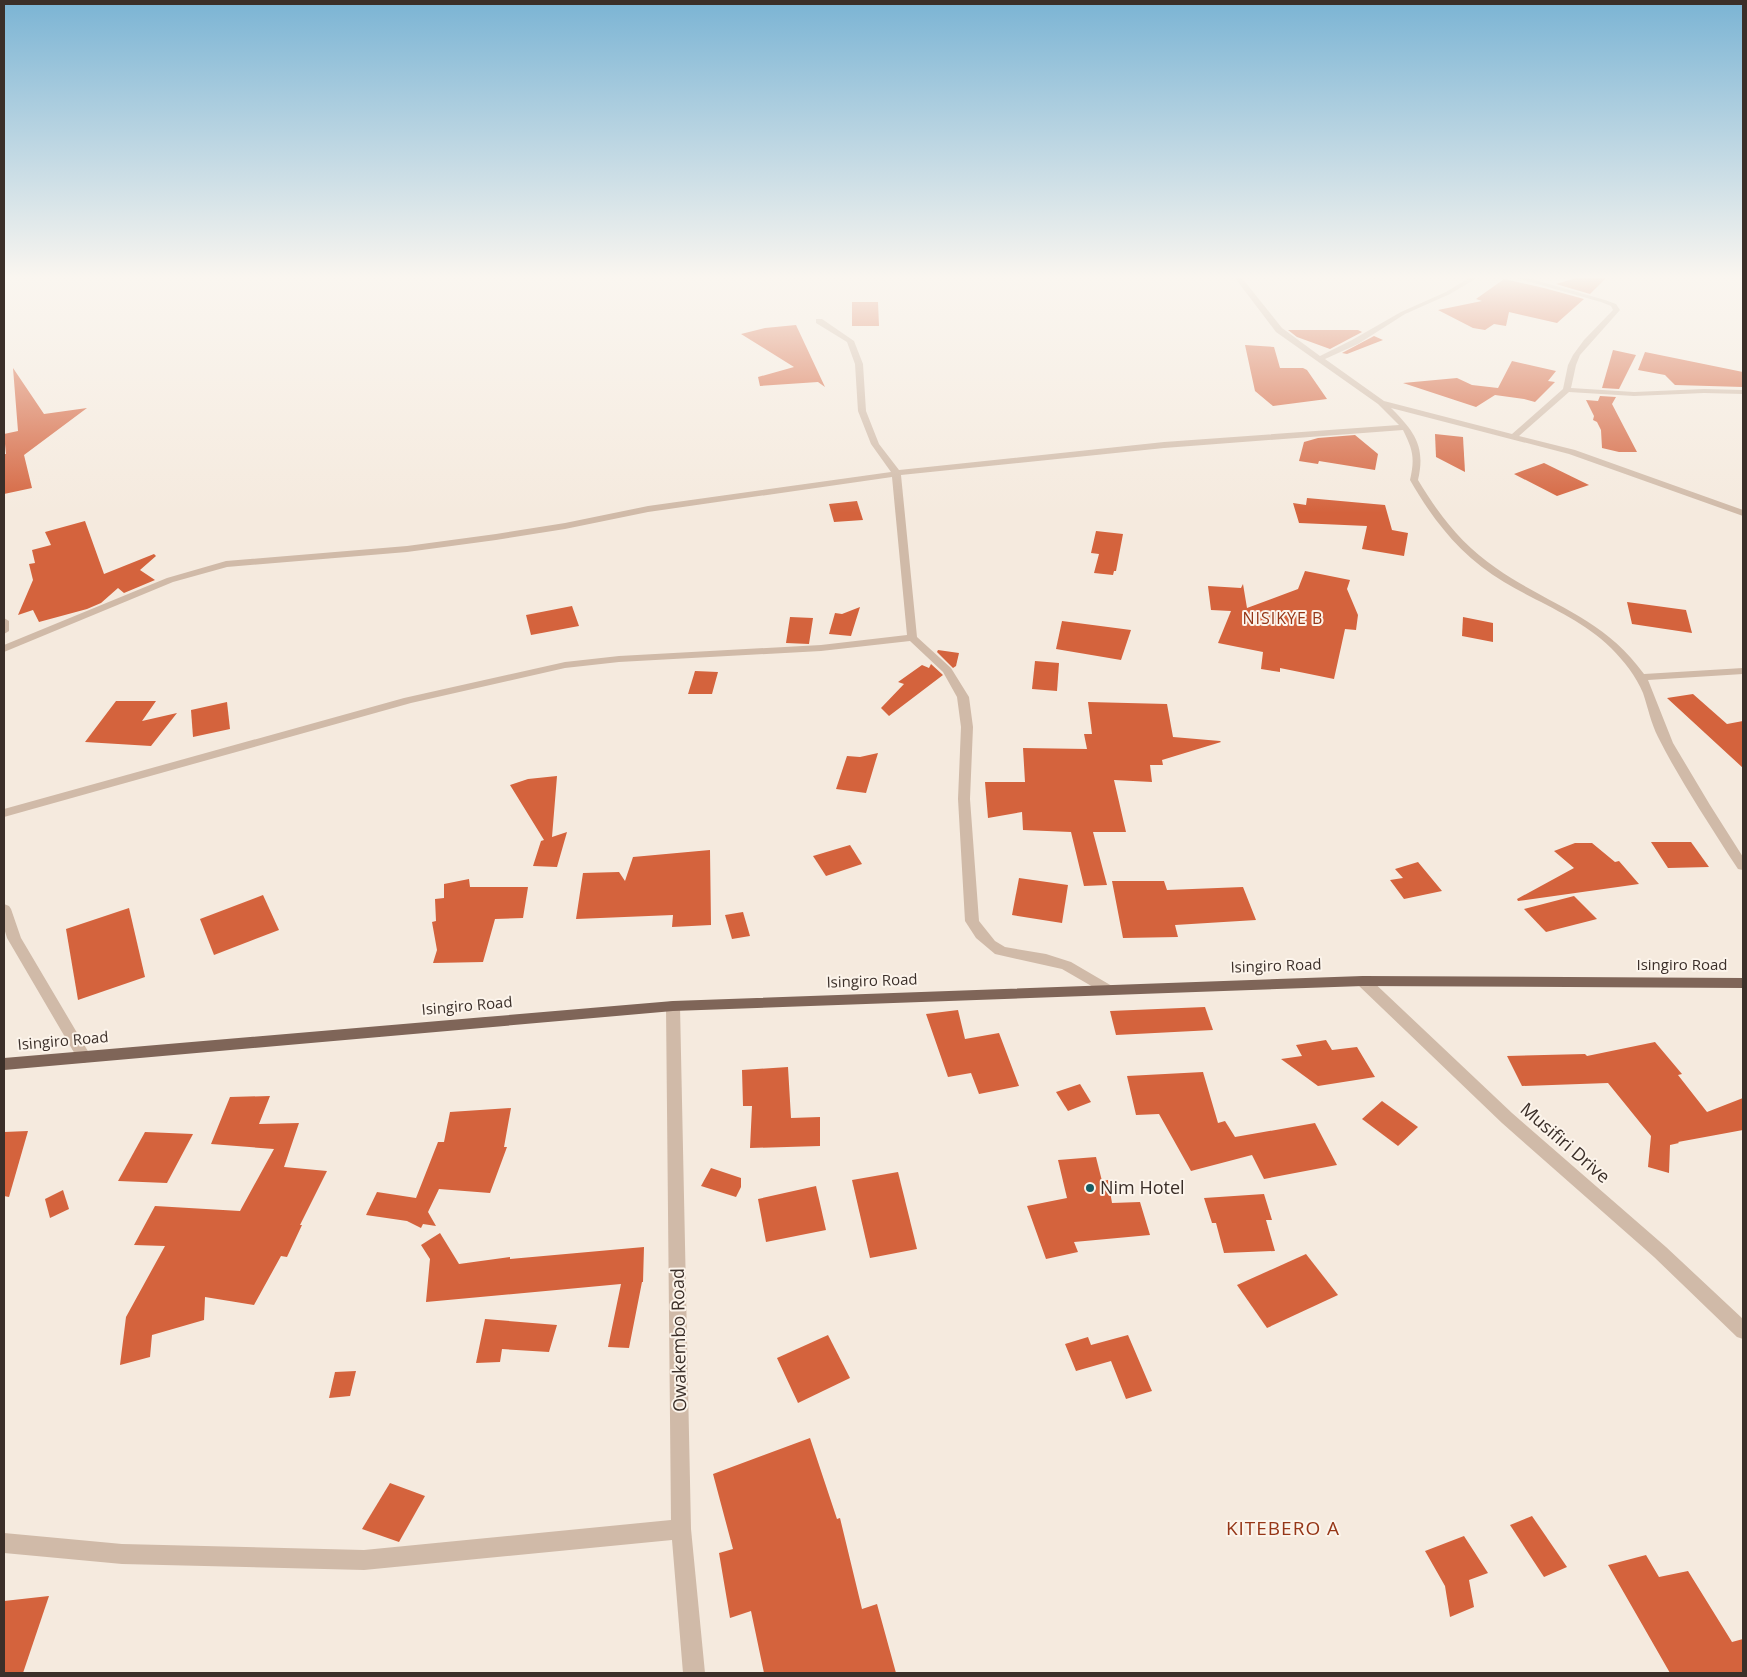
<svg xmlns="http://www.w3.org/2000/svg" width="1747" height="1677" font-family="'Open Sans',sans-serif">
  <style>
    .building { fill: #d4633d }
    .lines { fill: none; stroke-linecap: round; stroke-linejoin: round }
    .minor { fill: #d0baa8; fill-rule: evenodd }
    .major { fill: #7f6558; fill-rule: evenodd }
    .poi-dot { fill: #185d63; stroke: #fcf4eb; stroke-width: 2 }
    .labels { text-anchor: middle; stroke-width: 4; stroke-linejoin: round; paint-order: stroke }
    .street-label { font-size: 15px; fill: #3b2f29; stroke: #fcf4eb }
    .neighbourhood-label { font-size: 16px; letter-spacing: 1px; fill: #953617; stroke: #fcf4eb }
    .near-street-label { font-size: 18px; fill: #3b2f29; stroke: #fcf4eb }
    .near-poi-label { font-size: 18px; fill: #3b2f29; stroke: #fcf4eb; text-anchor: start }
    .near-neighbourhood-label { font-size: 19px; letter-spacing: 1px; fill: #953617; stroke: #fcf4eb }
  </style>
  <rect width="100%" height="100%" fill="#f5eade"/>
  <g class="building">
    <polygon points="1576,278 1606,278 1590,294 1556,284"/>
    <polygon points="1504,279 1544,288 1584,299 1557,323 1509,312 1506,326 1494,324 1485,330 1473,328 1438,310 1482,301 1476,299"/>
    <polygon points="852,302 878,302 879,326 852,326"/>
    <polygon points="796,325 825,387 818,382 760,386 758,377 794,367 741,334 765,328"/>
    <polygon points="1288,330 1358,330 1362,332 1330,349 1297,337"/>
    <polygon points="1374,336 1383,340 1347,354 1342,353"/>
    <polygon points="1245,345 1274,347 1280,368 1303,368 1307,370 1327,399 1273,406 1255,391"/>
    <polygon points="1613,350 1636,355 1619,389 1602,388"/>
    <polygon points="1645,352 1743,372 1743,387 1675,385 1665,375 1638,370"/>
    <polygon points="1512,361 1556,371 1548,381 1555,382 1535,402 1524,399 1495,395 1476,407 1403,383 1457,378 1472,385 1498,388"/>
    <polygon points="13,368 44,414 87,408 24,455 32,488 4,494 4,454 6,454 4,434 18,431"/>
    <polygon points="1600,396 1616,397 1612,404 1637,452 1619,452 1602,448 1601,430 1597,422 1593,420 1594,416 1586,400 1598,401"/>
    <polygon points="1435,434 1463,437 1465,472 1436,457"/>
    <polygon points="1355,435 1378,454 1375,470 1319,461 1318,464 1299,461 1304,442 1318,438"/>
    <polygon points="1544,463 1589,485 1557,496 1514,474"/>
    <polygon points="1307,498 1385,505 1392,530 1408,533 1404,556 1362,549 1367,526 1299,523 1293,503 1306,505"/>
    <polygon points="857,501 863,520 834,522 829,504"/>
    <polygon points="85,521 104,574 154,554 156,556 140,570 155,580 124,593 118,588 101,603 87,609 39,622 33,610 18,615 33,580 29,564 35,563 32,550 51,545 45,532"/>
    <polygon points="1096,531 1123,534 1116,571 1114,571 1113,575 1094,573 1099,554 1091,553"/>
    <polygon points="1305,571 1350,580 1347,589 1358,615 1356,630 1345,629 1334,679 1280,668 1280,672 1261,669 1263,652 1218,643 1231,611 1211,610 1208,586 1241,588 1243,584 1247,608 1298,589"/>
    <polygon points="1627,602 1686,610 1692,633 1632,624"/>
    <polygon points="572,606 579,626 531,635 526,615"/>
    <polygon points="860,607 851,636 829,634 835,613 842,614"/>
    <polygon points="790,617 813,618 809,644 786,643"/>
    <polygon points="1463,617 1493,623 1493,642 1462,636"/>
    <polygon points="1062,621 1131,630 1121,660 1056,649"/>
    <polygon points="938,650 959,653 956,666 953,668 937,652"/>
    <polygon points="1035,661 1059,663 1057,691 1032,689"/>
    <polygon points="931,664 943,675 889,716 881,708 904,684 898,682 922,665 929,668"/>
    <polygon points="695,671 718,672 712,694 688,694"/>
    <polygon points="1693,694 1727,724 1743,721 1743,768 1667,698"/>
    <polygon points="116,701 156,701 142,721 177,713 151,746 85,742"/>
    <polygon points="227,702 230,729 193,737 191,710"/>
    <polygon points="1088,702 1167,704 1173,737 1220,741 1221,742 1162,760 1163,765 1150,765 1152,782 1114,780 1126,832 1093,832 1107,885 1084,886 1071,832 1023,830 1022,812 988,818 985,782 1025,782 1023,748 1087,749 1084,734 1092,734"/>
    <polygon points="878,753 866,793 836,789 847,756 860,757"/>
    <polygon points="557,776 552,837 567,832 557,867 533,866 541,841 544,840 510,785 528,779"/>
    <polygon points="1651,842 1691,842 1709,867 1668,868"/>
    <polygon points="1575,843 1592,843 1615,862 1619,861 1639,884 1518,901 1517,899 1574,868 1554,851"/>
    <polygon points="850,845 862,864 826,876 813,856"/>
    <polygon points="710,850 711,925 672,927 673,915 576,919 583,873 619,872 625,881 633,857"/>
    <polygon points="1418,862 1442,891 1404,899 1390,880 1403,878 1395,869"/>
    <polygon points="1019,878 1068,885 1062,923 1012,915"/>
    <polygon points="469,879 470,887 528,887 523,918 495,919 483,962 433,963 437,950 432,922 436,921 435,899 444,898 444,884"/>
    <polygon points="1112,881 1164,881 1167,890 1243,887 1256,920 1175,925 1178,937 1123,938"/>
    <polygon points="263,895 279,930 214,955 200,919"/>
    <polygon points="1574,896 1597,919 1546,932 1524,909"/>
    <polygon points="129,908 145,977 78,1000 66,929"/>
    <polygon points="743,912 750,936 732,939 725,915"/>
    <polygon points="1205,1007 1213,1030 1116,1035 1110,1011"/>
    <polygon points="958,1010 965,1039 999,1033 1019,1086 979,1094 971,1073 948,1077 926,1014"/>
    <polygon points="1326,1040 1332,1050 1357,1047 1375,1077 1318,1086 1281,1059 1302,1056 1296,1045"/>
    <polygon points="1655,1042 1682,1074 1678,1075 1707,1112 1743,1098 1743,1130 1678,1142 1679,1143 1670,1145 1669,1173 1648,1167 1651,1136 1608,1083 1522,1086 1507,1056 1585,1054 1587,1056"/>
    <polygon points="788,1067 791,1118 820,1117 820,1146 750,1148 752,1106 743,1106 742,1070"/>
    <polygon points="1203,1072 1218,1123 1225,1121 1235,1137 1315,1123 1337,1165 1264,1179 1252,1155 1191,1171 1159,1114 1136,1115 1127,1076"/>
    <polygon points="1080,1084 1091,1102 1068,1111 1056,1092"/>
    <polygon points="270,1096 259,1124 299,1123 284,1167 327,1171 300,1225 302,1225 287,1257 281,1256 254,1305 205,1297 204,1320 152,1335 150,1357 120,1365 126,1317 165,1246 134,1245 155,1206 240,1211 274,1149 211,1144 230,1097"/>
    <polygon points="1382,1101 1418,1127 1398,1146 1362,1119"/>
    <polygon points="511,1108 504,1147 507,1147 490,1193 439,1189 428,1212 436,1226 423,1224 421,1228 407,1221 366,1215 377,1192 416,1198 438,1142 444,1142 450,1112"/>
    <polygon points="28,1131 9,1197 4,1196 4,1132"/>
    <polygon points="145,1132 193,1134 167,1183 118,1181"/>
    <polygon points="1096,1157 1102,1181 1108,1180 1112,1203 1140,1202 1150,1235 1074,1242 1078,1252 1046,1259 1027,1206 1067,1198 1058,1160"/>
    <polygon points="711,1168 741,1178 741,1187 736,1197 701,1186"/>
    <polygon points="898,1172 917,1249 870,1258 852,1180"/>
    <polygon points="816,1186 826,1230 766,1242 758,1199"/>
    <polygon points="63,1190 69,1209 50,1218 45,1199"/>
    <polygon points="1264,1194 1272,1220 1266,1220 1275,1251 1224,1253 1216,1223 1212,1223 1204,1198"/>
    <polygon points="440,1233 459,1264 510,1257 510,1259 644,1247 643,1282 642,1282 629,1348 608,1347 621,1284 426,1302 430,1259 421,1245"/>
    <polygon points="1306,1254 1338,1295 1267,1328 1237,1285"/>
    <polygon points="485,1319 557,1325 549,1352 502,1349 500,1362 476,1363"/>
    <polygon points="828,1335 850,1378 798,1403 777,1358"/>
    <polygon points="1128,1335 1152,1391 1126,1399 1111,1361 1076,1371 1065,1344 1088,1337 1091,1345"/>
    <polygon points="356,1371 350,1396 329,1398 335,1372"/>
    <polygon points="810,1438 837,1519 840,1518 862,1609 877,1604 896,1673 764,1673 751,1611 730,1618 719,1553 733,1549 713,1474"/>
    <polygon points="390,1483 425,1496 399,1542 362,1529"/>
    <polygon points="1532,1516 1567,1567 1544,1577 1510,1525"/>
    <polygon points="1464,1536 1488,1573 1469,1580 1474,1607 1450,1617 1445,1586 1425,1551"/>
    <polygon points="1646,1555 1659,1577 1688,1571 1732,1642 1743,1639 1743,1673 1670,1673 1608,1565"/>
    <polygon points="49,1596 23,1673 4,1673 4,1601"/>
  </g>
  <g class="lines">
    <g class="minor">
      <path d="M1235,278H1242L1282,328L1320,356L1352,340L1401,312L1446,292L1469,278H1477L1450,294L1405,314L1358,344L1325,359L1384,401L1512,434L1563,389L1568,365L1573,355L1584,340L1613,310L1611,306L1601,302L1516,278H1528L1605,300L1616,304L1620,310L1580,355L1576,365L1571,388L1634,392L1704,389L1743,390V394L1704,393L1634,396L1569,392L1519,436L1575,450L1743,510V516L1569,454L1391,408C1414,431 1426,446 1418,480C1439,515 1462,545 1496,568C1550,606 1602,616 1644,674L1743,668V674L1648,680L1673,743L1710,805L1743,857V870L1738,869L1728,854C1704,816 1678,777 1658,737C1651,723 1648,708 1643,693C1636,676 1624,661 1611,648C1581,618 1539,603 1504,582C1462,557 1434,522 1410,480C1415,458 1413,450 1403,430L1164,448L901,475L917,637L951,668L969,697L973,727L970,799L979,921L995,941L1005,947L1046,954L1071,962L1112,986L1114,990L1112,994L1107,995L1062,969L995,954L976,938L965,921L958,799L961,727L957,697L943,672L910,641L821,651L619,662L565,668L411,703L4,817V809L404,698L565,662L619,656L821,645L907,635L892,477L648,512L565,529L496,540L407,552L227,567L173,582L4,652V645L167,578L226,561L407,546L496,534L565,523L648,506L891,472L871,444L858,411L855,364L847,342L816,323V319H822L854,341L863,364L866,411L879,444L899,470L1164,442L1399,425L1378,404L1276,332Z"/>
      <polygon points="4,618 9,621 9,631 4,634"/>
      <polygon points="4,904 9,906 11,909 21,938 89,1053 91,1057 89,1061 84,1063 79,1061 7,938 4,928"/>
      <polygon points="1363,976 1368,977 1512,1113 1666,1247 1743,1319 1743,1339 1737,1337 1654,1257 1502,1123 1358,985 1356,981 1358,977"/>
      <polygon points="673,1001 678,1002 680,1006 691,1529 705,1673 683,1673 672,1540 364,1570 122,1564 4,1553 4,1533 122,1544 364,1550 671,1520 666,1006 668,1002"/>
    </g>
    <polygon class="major" points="1363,976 1743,978 1743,988 1363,986 673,1011 4,1070 4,1058 673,1001"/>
  </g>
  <linearGradient id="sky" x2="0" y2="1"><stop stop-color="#7bb4d4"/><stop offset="0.54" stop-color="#faf6f0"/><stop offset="1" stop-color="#faf6f0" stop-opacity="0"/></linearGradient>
  <rect width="1747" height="513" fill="url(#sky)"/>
  <circle class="poi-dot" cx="1090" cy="1188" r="5"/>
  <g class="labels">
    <g class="street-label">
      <text x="1682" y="970">Isingiro Road</text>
      <text transform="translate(1276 966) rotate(-2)" y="5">Isingiro Road</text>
      <text transform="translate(872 981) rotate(-2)" y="5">Isingiro Road</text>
      <text transform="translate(467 1006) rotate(-5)" y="5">Isingiro Road</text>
      <text transform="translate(63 1041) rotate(-5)" y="5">Isingiro Road</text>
    </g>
    <g class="neighbourhood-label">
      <text x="1283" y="624">NISIKYE B</text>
    </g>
    <g class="near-street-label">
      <text transform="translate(1565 1143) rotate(41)" y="6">Musifiri Drive</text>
      <text transform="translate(679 1340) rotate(-91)" y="6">Owakembo Road</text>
    </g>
    <g class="near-poi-label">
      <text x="1100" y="1194">Nim Hotel</text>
    </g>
    <g class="near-neighbourhood-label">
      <text x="1283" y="1535">KITEBERO A</text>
    </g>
  </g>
  <rect width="1747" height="1677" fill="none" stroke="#3b2f29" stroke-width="10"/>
</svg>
